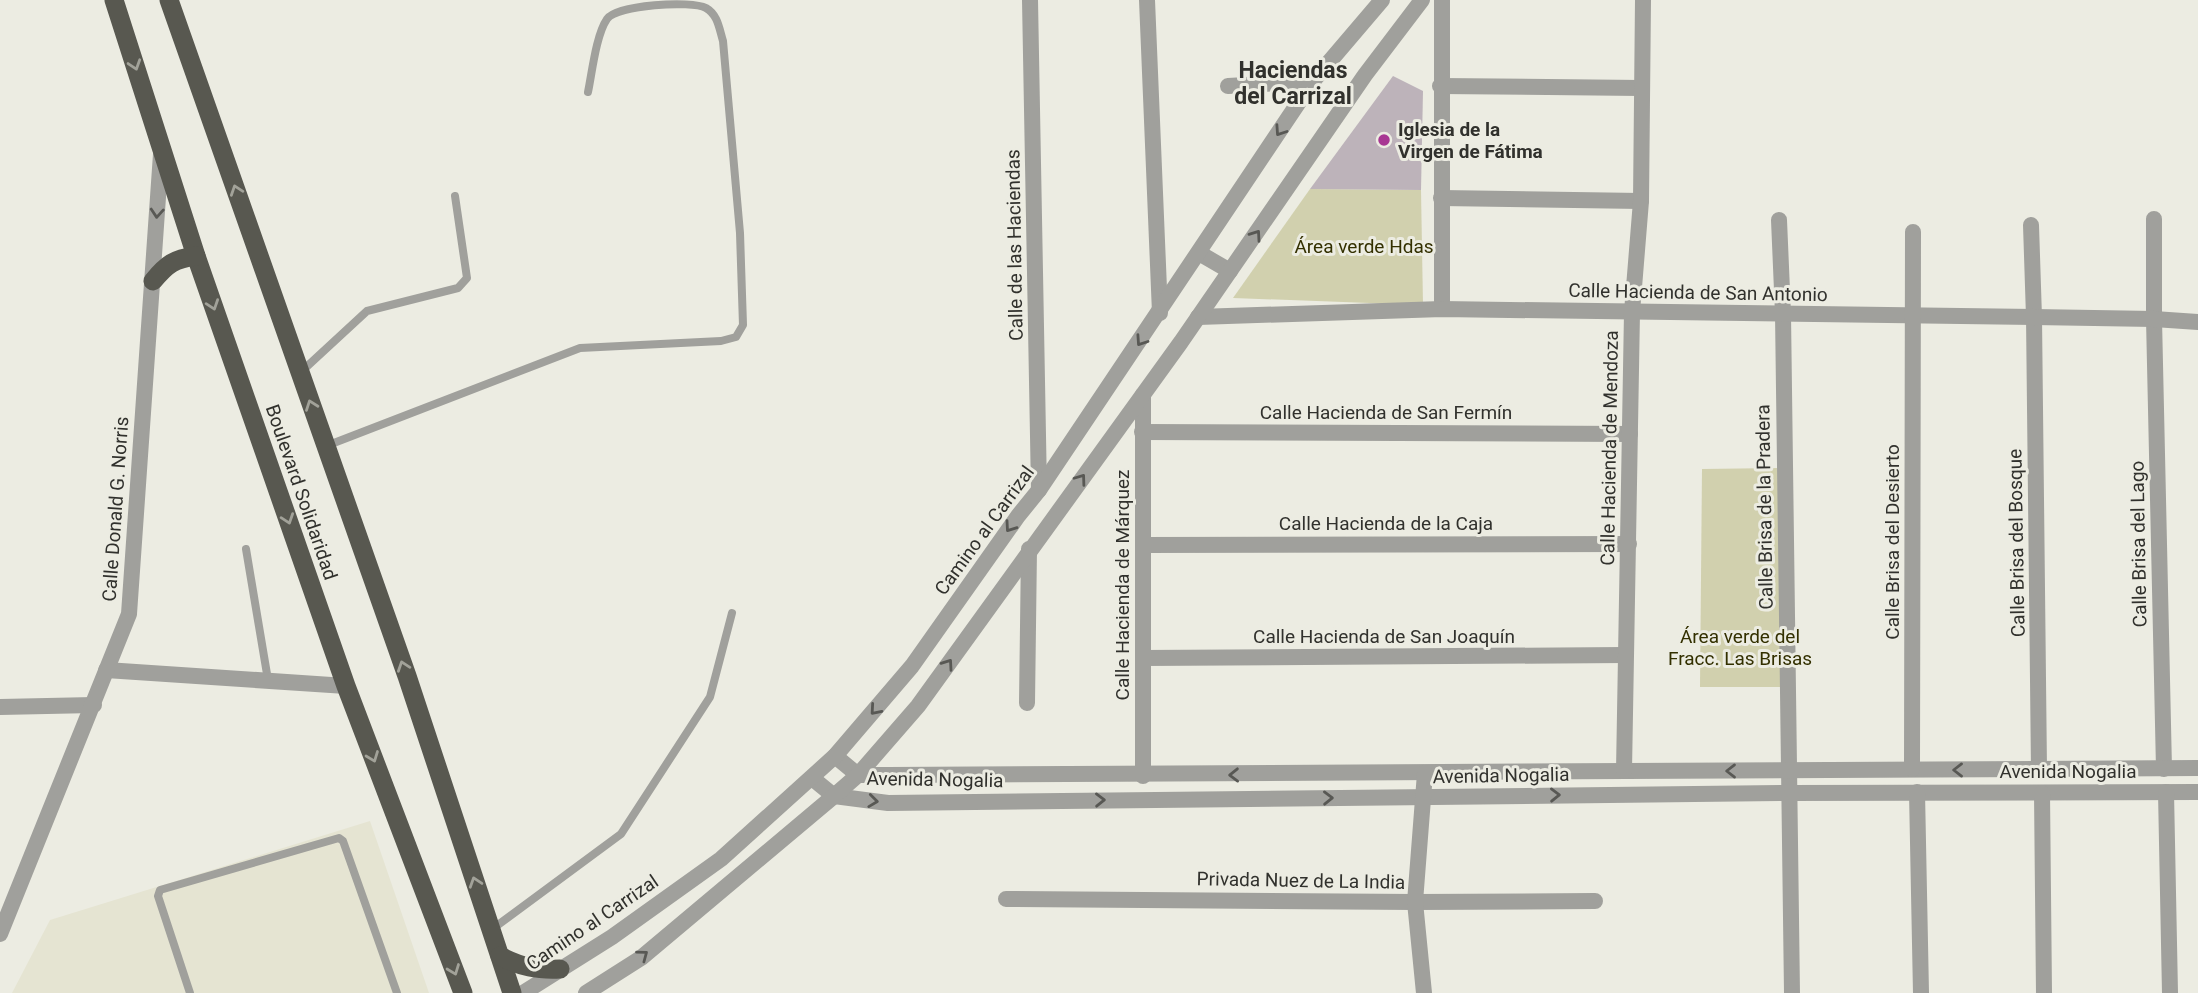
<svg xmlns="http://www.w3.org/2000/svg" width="2198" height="993" font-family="Roboto,sans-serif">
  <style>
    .built { fill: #e5e4d2 }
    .green { fill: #d1d0ae }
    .building { fill: #bdb3ba }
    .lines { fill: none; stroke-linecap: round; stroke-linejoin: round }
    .service { stroke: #a0a09c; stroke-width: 8 }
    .minor { stroke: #a0a09c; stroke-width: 16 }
    .trunk { stroke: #585850; stroke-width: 19 }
    .oneway { stroke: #a2a299 }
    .oneway2 { stroke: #585854 }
    .poi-dot { fill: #a83793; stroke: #ecece2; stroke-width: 2.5 }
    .labels { text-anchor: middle; stroke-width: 6; stroke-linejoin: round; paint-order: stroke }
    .poi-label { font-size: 19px; font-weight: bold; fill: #31312d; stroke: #ecece2; text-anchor: start }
    .street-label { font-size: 19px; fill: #31312d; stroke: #ecece2 }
    .park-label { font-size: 19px; fill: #333000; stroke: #ecece2 }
    .quarter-label { font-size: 23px; font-weight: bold; fill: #31312d; stroke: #ecece2 }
  </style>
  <rect width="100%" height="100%" fill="#ecece2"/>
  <polygon class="built" points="370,821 429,993 12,993 50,920"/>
  <g class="green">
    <polygon points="1310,189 1421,190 1423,305 1233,298"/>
    <polygon points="1778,468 1782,687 1700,687 1702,469"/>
  </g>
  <polygon class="building" points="1393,76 1423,91 1421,190 1310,189"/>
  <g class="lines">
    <g class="service">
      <polyline points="302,371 367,311 458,288 467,278 455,196"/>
      <path d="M326,446L580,348L721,341L736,337L743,325L740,233L723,41C719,28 718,15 706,8C691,0 617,5 607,19C596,35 592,73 588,92"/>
      <polyline points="246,549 268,680"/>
      <polyline points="491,930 621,834 710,697 732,613"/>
      <polyline points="190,993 158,896 160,890 339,838 343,841 397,993"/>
    </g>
    <g class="minor">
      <polyline points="1030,0 1039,490"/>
      <polyline points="1147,0 1160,313"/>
      <polyline points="1228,86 1313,81"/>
      <polyline points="1440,86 1641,88"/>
      <polyline points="1441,198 1641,201"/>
      <polyline points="2154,219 2154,319 2164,769"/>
      <polyline points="1779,220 1783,314 1792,993"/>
      <polyline points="2031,225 2034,317 2039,770"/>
      <polyline points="1199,253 1230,271"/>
      <polyline points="1442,309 1442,0"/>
      <polyline points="1198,317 1442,309 2034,317 2154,319 2198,322"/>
      <polyline points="1142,432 1630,434"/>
      <polyline points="1143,545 1629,544"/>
      <polyline points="1143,658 1625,655"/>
      <polyline points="106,670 346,686"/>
      <polyline points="1027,703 1029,549"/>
      <polyline points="0,707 94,705"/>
      <polyline points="835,756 858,775 888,775 2198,768"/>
      <polyline points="1912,769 1913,232"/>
      <polyline points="1624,771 1632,312 1641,201 1643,0"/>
      <polyline points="1143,776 1143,395"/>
      <polyline points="812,778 834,796 888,803 1789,793 2198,792"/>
      <polyline points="1917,792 1921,993"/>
      <polyline points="2166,792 2170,993"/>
      <polyline points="2042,793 2044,993"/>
      <polyline points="1006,899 1415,902 1595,901"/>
      <polyline points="0,934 129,614 161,154"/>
      <polyline points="523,993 612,937 721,859 835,756 912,666 1018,516 1039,490 1313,81 1382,0"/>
      <polyline points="586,993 641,958 834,796 858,775 918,706 1181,342 1365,75 1422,0"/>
      <polyline points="1424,993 1415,902 1425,773"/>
    </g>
    <g class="trunk">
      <polyline points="114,0 196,256 346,686 463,993"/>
      <polyline points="169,0 407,676 512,993"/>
      <path d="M153,281C167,264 174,259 196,256"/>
      <path d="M500,956C521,967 537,970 560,969"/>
    </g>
  </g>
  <defs><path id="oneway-chevron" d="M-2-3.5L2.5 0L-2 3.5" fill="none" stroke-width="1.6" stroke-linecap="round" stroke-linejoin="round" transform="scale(1.75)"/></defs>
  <g class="oneway">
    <use href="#oneway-chevron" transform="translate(135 65) rotate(72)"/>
    <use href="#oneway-chevron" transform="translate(236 190) rotate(-109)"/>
    <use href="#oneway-chevron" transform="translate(213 305) rotate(71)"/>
    <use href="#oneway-chevron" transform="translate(311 405) rotate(-110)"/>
    <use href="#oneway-chevron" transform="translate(288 519) rotate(71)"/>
    <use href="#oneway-chevron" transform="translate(403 666) rotate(-109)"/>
    <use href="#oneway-chevron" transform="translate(373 757) rotate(69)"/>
    <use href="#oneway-chevron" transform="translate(475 882) rotate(-108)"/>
    <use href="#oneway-chevron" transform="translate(454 970) rotate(69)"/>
  </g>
  <g class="oneway2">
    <use href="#oneway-chevron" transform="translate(1280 131) rotate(124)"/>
    <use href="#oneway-chevron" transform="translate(157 213) rotate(94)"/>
    <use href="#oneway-chevron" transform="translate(1256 235) rotate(-55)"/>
    <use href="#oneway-chevron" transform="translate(1141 341) rotate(124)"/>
    <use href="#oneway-chevron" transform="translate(1081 479) rotate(-54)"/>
    <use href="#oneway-chevron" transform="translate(1010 527) rotate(125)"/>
    <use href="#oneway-chevron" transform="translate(948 664) rotate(-55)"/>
    <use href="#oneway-chevron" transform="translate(875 710) rotate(131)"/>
    <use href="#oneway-chevron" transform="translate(1958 770) rotate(-180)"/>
    <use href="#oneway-chevron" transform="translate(1731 771) rotate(-180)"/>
    <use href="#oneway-chevron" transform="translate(1234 775) rotate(179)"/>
    <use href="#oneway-chevron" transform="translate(1555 795) rotate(-1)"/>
    <use href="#oneway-chevron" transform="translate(1328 798) rotate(-1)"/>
    <use href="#oneway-chevron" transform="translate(1100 800) rotate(-1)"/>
    <use href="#oneway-chevron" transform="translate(873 801) rotate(7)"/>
    <use href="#oneway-chevron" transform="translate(643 955) rotate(-37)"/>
  </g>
  <circle class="poi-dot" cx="1384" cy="140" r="7"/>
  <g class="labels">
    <g class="poi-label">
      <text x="1398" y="136">Iglesia de la<tspan x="1398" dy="22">Virgen de Fátima</tspan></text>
    </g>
    <g class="street-label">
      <text transform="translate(1014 245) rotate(-91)" y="7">Calle de las Haciendas</text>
      <text transform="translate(1698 292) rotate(1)" y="7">Calle Hacienda de San Antonio</text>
      <text x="1386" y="419">Calle Hacienda de San Fermín</text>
      <text transform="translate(1609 448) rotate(-89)" y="7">Calle Hacienda de Mendoza</text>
      <text transform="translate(302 492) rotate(71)" y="7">Boulevard Solidaridad</text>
      <text transform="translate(1764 507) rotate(-91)" y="7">Calle Brisa de la Pradera</text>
      <text transform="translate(115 509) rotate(-86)" y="7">Calle Donald G. Norris</text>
      <text x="1386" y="530">Calle Hacienda de la Caja</text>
      <text transform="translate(984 530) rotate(-54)" y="7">Camino al Carrizal</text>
      <text transform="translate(1892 542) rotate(-90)" y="7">Calle Brisa del Desierto</text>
      <text transform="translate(2016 543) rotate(-91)" y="7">Calle Brisa del Bosque</text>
      <text transform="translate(2138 544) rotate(-91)" y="7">Calle Brisa del Lago</text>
      <text transform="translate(1122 585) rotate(-90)" y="7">Calle Hacienda de Márquez</text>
      <text x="1384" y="643">Calle Hacienda de San Joaquín</text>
      <text x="2068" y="778">Avenida Nogalia</text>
      <text transform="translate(1501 775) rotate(-1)" y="7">Avenida Nogalia</text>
      <text transform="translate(935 779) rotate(1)" y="7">Avenida Nogalia</text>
      <text transform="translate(1301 880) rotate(1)" y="7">Privada Nuez de La India</text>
      <text transform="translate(592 922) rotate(-34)" y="7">Camino al Carrizal</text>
    </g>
    <g class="park-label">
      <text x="1364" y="253">Área verde Hdas</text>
      <text x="1740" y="643">Área verde del<tspan x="1740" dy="22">Fracc. Las Brisas</tspan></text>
    </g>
    <g class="quarter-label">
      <text x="1293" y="78">Haciendas<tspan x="1293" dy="26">del Carrizal</tspan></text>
    </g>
  </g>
</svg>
